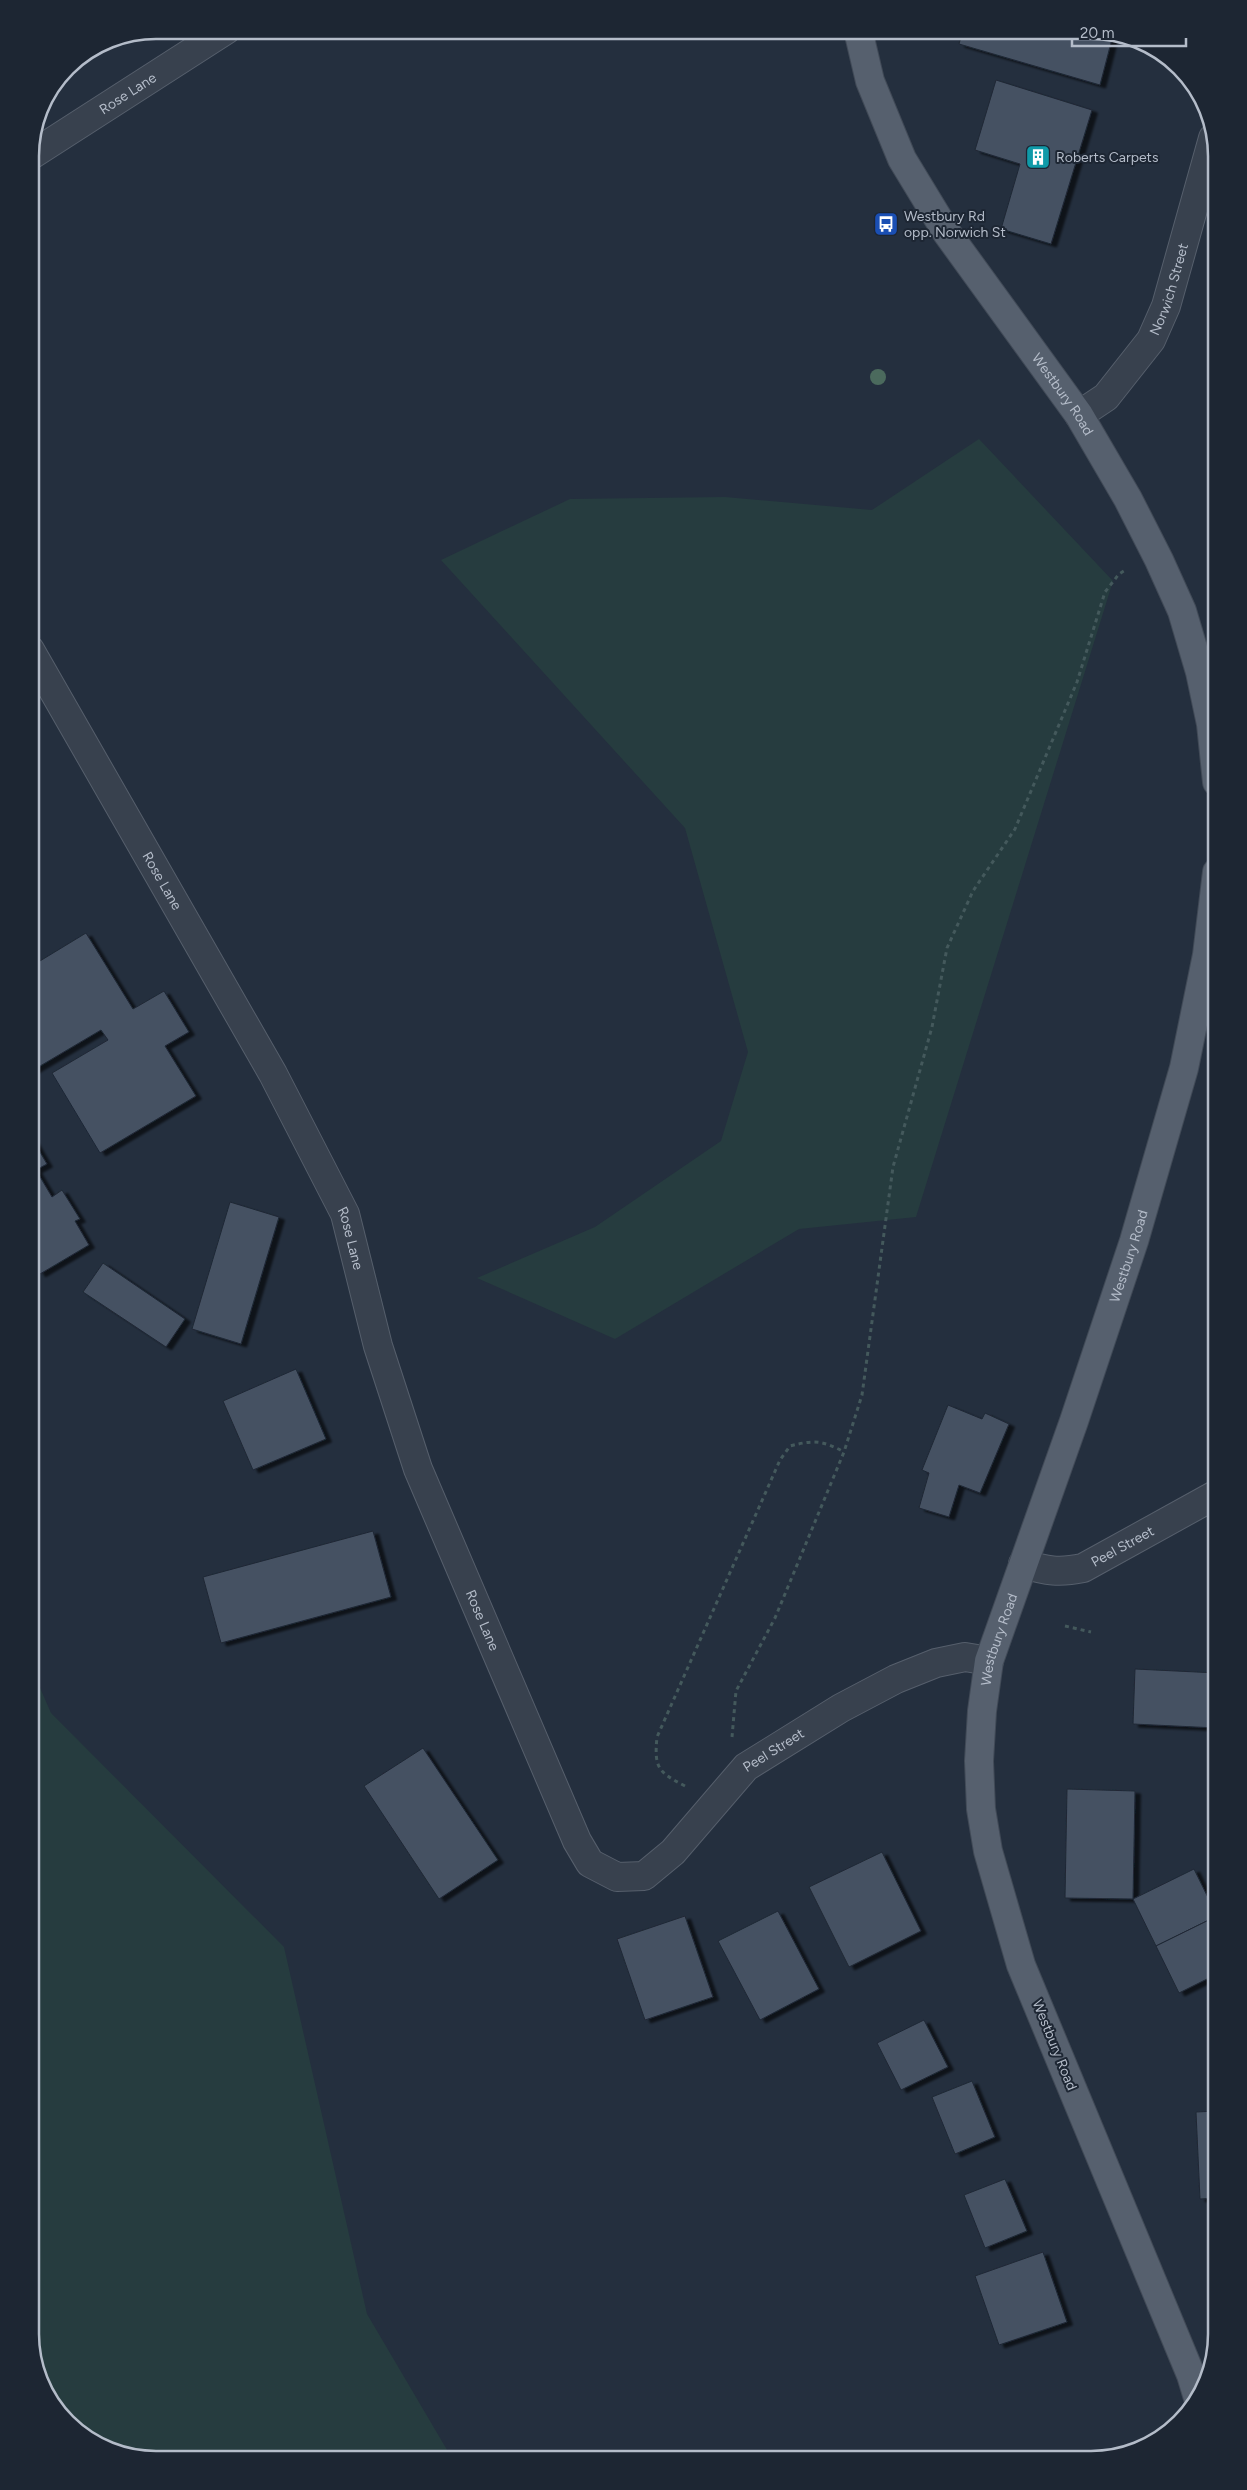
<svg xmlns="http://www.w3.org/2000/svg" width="1247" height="2490" font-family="Figtree,sans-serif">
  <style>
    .green { fill: #263c3f }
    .building { fill: #455162; stroke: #1f2835; filter: url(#shadow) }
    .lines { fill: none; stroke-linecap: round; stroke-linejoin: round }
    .minor-casing { stroke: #565f6c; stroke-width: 30 }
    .major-casing { stroke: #414a57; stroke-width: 30 }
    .path { stroke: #44595c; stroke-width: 3; stroke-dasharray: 4 4; stroke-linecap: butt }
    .minor { stroke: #38414e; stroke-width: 28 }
    .major { stroke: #56606e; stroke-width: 28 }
    .tree { fill: #4b6a5d }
    .labels { text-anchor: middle; stroke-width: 4; stroke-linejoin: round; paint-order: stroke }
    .street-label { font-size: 14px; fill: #b4bcc9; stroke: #1d2633 }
    .poi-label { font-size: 14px; fill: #b4bcc9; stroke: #1d2633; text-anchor: start }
    .rim { fill: none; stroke: #b4bcc9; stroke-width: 2.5 }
  </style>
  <defs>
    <filter id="shadow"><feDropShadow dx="5.5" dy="3" stdDeviation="1" flood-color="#0009"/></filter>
  </defs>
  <rect width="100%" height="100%" fill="#242f3e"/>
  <g class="green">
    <polygon points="979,439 1113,581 916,1217 799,1229 615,1339 477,1278 595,1227 721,1141 748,1052 685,828 441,560 570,499 725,497 872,510"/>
    <polygon points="30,1665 51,1713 284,1947 367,2314 453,2460 148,2460 86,2439 39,2382 30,2334"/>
  </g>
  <g class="building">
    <polygon points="963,30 1100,30 1113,35 1100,85 959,44"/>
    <polygon points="996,80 1092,110 1051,244 1001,229 1020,164 975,150"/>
    <polygon points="86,933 133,1009 164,991 189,1032 165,1046 196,1096 100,1153 52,1073 108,1040 101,1030 30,1072 30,967"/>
    <polygon points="30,1135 47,1164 36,1170 52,1197 62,1190 80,1219 75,1221 89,1245 40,1274 30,1257"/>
    <polygon points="230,1202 279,1217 241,1344 192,1329"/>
    <polygon points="103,1263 185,1319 166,1347 83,1292"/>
    <polygon points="296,1369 326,1439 253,1470 223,1401"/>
    <polygon points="948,1405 982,1419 985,1413 1009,1424 980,1493 959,1485 949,1517 919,1508 929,1473 922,1470"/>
    <polygon points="373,1531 391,1597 221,1643 203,1577"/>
    <polygon points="1135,1669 1217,1673 1217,1728 1133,1724"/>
    <polygon points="423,1748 498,1860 439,1899 364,1786"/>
    <polygon points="1067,1789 1135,1791 1133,1899 1065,1898"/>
    <polygon points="882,1852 921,1931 849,1967 809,1887"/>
    <polygon points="1194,1869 1217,1916 1156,1946 1133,1899"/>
    <polygon points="778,1911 819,1989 760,2020 718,1941"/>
    <polygon points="685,1916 713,1997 645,2020 617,1939"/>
    <polygon points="1217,1916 1217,1974 1179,1993 1156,1946"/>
    <polygon points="924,2020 948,2067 901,2090 877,2043"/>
    <polygon points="972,2081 995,2137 955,2154 932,2097"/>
    <polygon points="1217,2111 1217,2198 1200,2199 1196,2112"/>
    <polygon points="1005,2179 1027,2231 985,2248 964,2195"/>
    <polygon points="1043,2252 1067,2322 999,2345 975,2276"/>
  </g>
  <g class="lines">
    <defs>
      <g id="minor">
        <path id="s1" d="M30,156L226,30"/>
        <path id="s2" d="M1079,415L1106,397L1151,340L1166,306L1213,138"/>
        <path id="s3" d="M30,650L273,1074L345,1214L378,1346L418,1469L577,1841L590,1863L617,1877L644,1876L673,1852L746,1767L841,1708L896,1679L936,1663L965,1657L989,1661"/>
        <path id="s4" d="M1023,1564C1047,1571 1059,1573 1083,1568L1217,1494"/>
      </g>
      <g id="major">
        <path id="s5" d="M858,30L870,81L902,159L947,233L1079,415L1128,499L1159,560L1182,611L1200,672L1211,724L1217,782"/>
        <path id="s6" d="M1198,2398L1191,2375L1021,1965L988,1851L981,1809L979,1761L982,1711L989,1661L1074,1421L1134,1241L1184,1068L1207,955L1217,872"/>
      </g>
    </defs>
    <use href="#minor" class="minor-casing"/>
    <use href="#major" class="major-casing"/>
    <g class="path">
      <polyline points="1065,1626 1091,1632"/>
      <polyline points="732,1737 736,1691 775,1618 844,1452 862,1395 893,1167 932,1027 947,948 973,891 1015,829 1077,682 1105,592 1119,574 1127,569"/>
      <path d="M685,1786C658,1772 654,1768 657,1737L780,1460L790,1446C813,1440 822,1440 844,1452"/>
    </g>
    <use href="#minor" class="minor"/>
    <use href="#major" class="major"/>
  </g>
  <circle class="tree" cx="878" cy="377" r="8"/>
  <defs>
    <symbol id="building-square" viewBox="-11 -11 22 22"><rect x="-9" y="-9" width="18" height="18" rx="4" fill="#0f9aa8" stroke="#1d2633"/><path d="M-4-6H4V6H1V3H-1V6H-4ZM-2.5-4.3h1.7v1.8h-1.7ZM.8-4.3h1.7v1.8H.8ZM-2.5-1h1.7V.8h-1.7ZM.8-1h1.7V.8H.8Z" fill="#fff"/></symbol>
    <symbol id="bus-square" viewBox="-11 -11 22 22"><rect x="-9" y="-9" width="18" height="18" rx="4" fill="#1a4fb4" stroke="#1d2633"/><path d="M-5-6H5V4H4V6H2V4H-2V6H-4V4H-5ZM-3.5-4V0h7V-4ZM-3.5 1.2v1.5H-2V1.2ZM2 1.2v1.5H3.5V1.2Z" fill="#fff"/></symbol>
  </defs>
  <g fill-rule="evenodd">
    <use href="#building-square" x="1024" y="143" width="28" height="28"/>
    <use href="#bus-square" x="872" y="210" width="28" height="28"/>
  </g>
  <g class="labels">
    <g class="street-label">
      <text dy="5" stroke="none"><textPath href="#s1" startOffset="116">Rose Lane</textPath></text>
      <text dy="5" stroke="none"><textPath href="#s2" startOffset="159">Norwich Street</textPath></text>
      <text dy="5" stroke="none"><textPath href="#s5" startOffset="422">Westbury Road</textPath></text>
      <text dy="5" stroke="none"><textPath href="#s3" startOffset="266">Rose Lane</textPath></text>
      <text dy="5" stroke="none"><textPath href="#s3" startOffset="671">Rose Lane</textPath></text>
      <text dy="5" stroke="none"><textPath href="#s6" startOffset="1206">Westbury Road</textPath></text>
      <text dy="5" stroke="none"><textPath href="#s4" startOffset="106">Peel Street</textPath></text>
      <text dy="5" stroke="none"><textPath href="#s3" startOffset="1076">Rose Lane</textPath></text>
      <text dy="5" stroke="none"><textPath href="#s6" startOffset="801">Westbury Road</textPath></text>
      <text dy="5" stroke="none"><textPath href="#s3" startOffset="1581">Peel Street</textPath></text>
      <text transform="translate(1055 2045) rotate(68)" y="5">Westbury Road</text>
    </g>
    <g class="poi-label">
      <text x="1056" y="162">Roberts Carpets</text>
      <text x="904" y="221">Westbury Rd<tspan x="904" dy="16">opp. Norwich St</tspan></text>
    </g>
  </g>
  <path d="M0 0H1247V2490H0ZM156 39H1091A117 117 0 0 1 1208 156V2334A117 117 0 0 1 1091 2451H156A117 117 0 0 1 39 2334V156A117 117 0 0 1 156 39Z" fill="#1d2633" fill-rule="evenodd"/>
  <path class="rim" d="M156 39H1091A117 117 0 0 1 1208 156V2334A117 117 0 0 1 1091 2451H156A117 117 0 0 1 39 2334V156A117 117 0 0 1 156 39Z"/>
  <path d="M1072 38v8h114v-8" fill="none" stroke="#b4bcc9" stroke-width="2.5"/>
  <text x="1080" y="38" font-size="15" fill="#b4bcc9" stroke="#1d2633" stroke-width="4" paint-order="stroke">20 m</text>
</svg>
